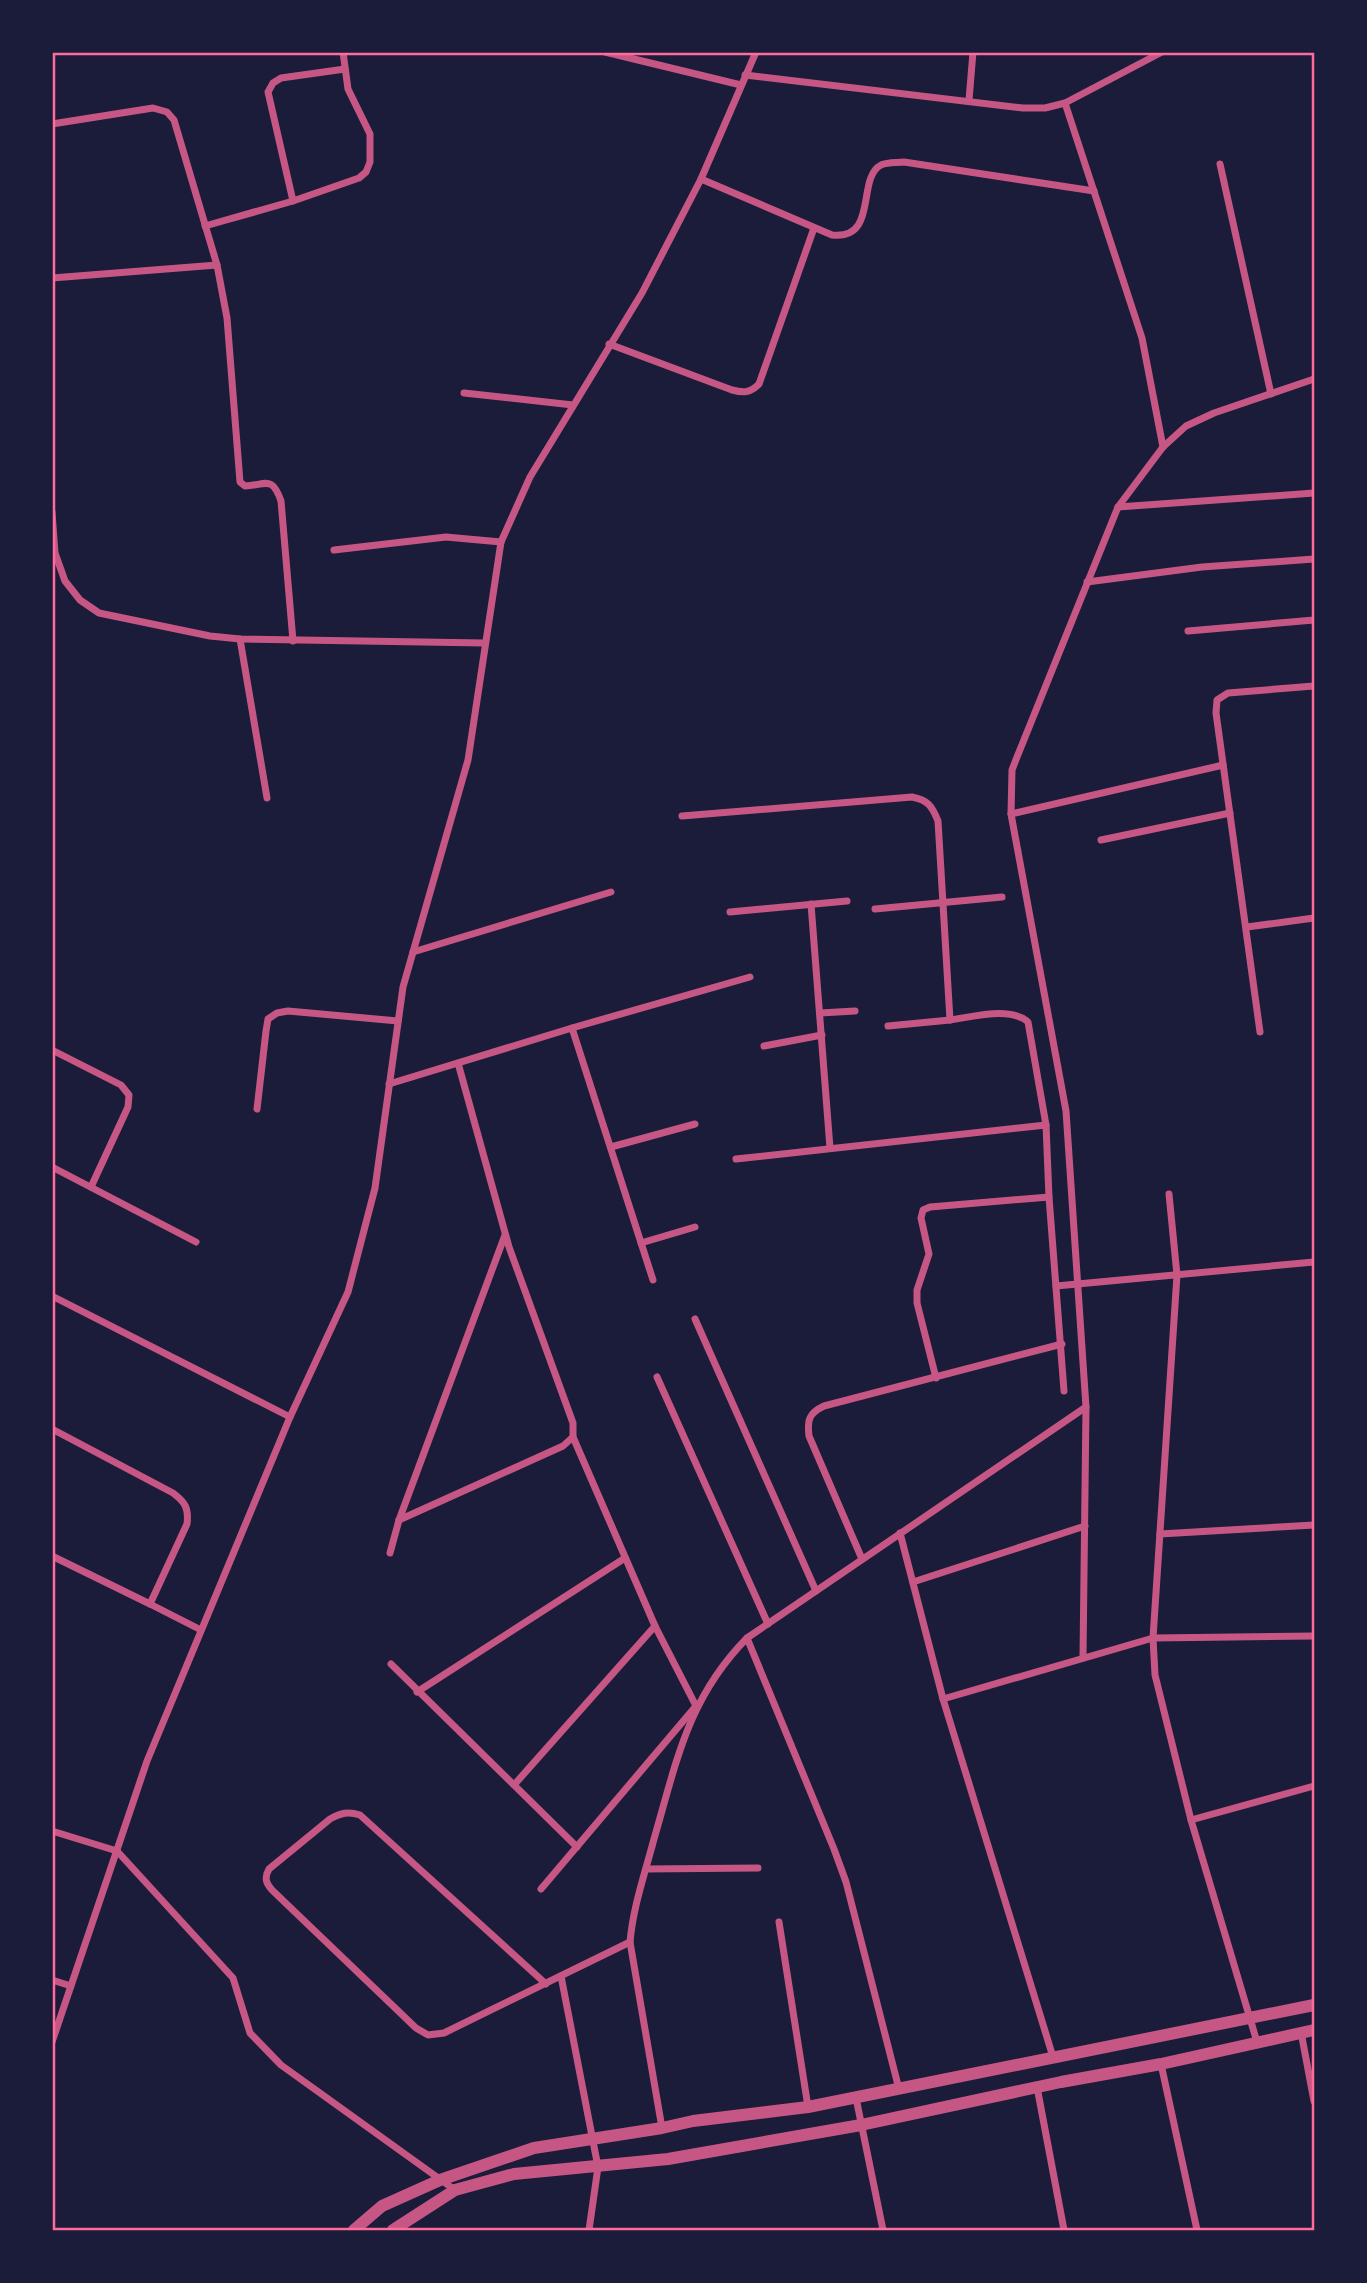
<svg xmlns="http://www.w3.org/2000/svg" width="1367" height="2283" font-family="Georgia,serif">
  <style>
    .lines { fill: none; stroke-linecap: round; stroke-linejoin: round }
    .minor { stroke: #c65784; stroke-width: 7 }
    .tertiary { stroke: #c65784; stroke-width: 12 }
    .neatline { fill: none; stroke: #ff6b9d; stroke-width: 2.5 }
  </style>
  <rect width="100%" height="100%" fill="#1b1b3a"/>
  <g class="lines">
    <g class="minor">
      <polyline points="605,52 741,85"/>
      <polyline points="745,75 1023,108 1045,108 1065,103 1162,52"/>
      <polyline points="969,100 973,52"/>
      <polyline points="1065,103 1142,338 1163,447"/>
      <path d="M52,124L153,108L167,112L174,120L217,265L227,318L240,482L245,486C266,485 272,475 281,501L293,641"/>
      <polyline points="1220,164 1271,394"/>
      <path d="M701,179L832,235C879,240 856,178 881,165C888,162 897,163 904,162L1094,191"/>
      <polyline points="293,201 359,178 366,172 370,162 370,134 348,89 343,52"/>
      <polyline points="205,226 293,201 268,92 273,83 281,78 345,69"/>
      <polyline points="52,278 217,265"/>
      <path d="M609,344L732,390C744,393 750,393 759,384L814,228"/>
      <polyline points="464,393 573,405"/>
      <polyline points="1118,507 1314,493"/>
      <polyline points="52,512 55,553 65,581 80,600 99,613 210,636 240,639 484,643"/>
      <polyline points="334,550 446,537 501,542"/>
      <polyline points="1087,582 1202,567 1314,559"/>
      <polyline points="1188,631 1314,620"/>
      <polyline points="240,639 267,798"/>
      <polyline points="1011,814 1223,765"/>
      <path d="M682,816L912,797C928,800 932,806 938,821L950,1020C973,1017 1010,1006 1028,1022L1046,1125"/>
      <polyline points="1101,840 1230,813"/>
      <polyline points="811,904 830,1148"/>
      <polyline points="875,909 1002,897"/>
      <polyline points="730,912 847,901"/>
      <polyline points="1247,927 1314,918"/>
      <polyline points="413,952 611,892"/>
      <polyline points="820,1013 855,1011"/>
      <polyline points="888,1026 950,1020"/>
      <polyline points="572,1028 653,1280"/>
      <polyline points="1260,1032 1216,713 1217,700 1228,693 1314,686"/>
      <polyline points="764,1046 822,1035"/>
      <polyline points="52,1050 121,1085 129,1095 128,1107 91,1187"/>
      <polyline points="389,1084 572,1028 750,977"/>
      <polyline points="257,1109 266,1031 268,1019 277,1013 288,1011 398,1021"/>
      <polyline points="611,1147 695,1124"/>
      <polyline points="736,1159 1046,1125 1049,1197 1064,1391"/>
      <polyline points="52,1167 196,1242"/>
      <polyline points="1169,1194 1177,1275 1153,1638 1155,1675 1191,1820 1257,2042"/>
      <polyline points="641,1243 695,1227"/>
      <polyline points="1056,1286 1314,1262"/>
      <polyline points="52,1296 290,1417"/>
      <polyline points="695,1319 816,1591"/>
      <polyline points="657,1377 768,1624"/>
      <polyline points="936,1378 917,1303 917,1290 929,1254 921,1218 923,1210 930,1207 1049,1197"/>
      <path d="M52,1429L173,1493C185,1502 189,1508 187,1524L150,1604L201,1630"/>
      <polyline points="399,1520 563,1446 573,1437 573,1423 509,1247 458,1063"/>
      <polyline points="900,1533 943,1699 1053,2057"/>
      <polyline points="1160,1534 1314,1525"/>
      <polyline points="390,1553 399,1520 505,1235"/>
      <polyline points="52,1556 150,1604"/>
      <path d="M862,1559L809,1436C807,1420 809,1413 824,1406L1062,1344"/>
      <polyline points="913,1582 1085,1526"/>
      <polyline points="747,1638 834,1849 846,1882 899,2089"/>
      <polyline points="1083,1658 1086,1407"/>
      <polyline points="391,1664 577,1847"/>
      <polyline points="417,1692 625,1558"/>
      <polyline points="943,1699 1153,1638 1314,1636"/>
      <polyline points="514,1785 655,1626"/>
      <polyline points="1191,1820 1314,1786"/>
      <polyline points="52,1831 117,1851 233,1978 250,2033 281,2065 455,2190"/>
      <polyline points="646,1869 758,1868"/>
      <polyline points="541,1889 696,1706 655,1626 573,1437"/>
      <polyline points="779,1922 808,2107"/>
      <polyline points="561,1976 598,2167 589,2230"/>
      <polyline points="52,1980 71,1986"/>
      <path d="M546,1984L360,1815C348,1811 341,1813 330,1819L269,1869C264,1878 266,1883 272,1890L416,2028L428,2035L444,2033L630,1942"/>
      <polyline points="1301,2032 1314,2101"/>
      <polyline points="52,2042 147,1761 290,1417 348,1292 375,1188 403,987 468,760 501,542 530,477 642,293 701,179 756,52"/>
      <polyline points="1161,2064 1197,2230"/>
      <polyline points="1037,2087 1064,2230"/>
      <polyline points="856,2098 883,2230"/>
      <path d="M662,2128L630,1942C633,1907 645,1873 654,1839C677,1760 688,1698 747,1638L1086,1407L1066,1111L1011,814L1012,770L1017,757L1118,507L1163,447L1186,426L1214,413L1314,379"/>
    </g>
    <g class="tertiary">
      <polyline points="354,2230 382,2206 440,2180 534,2148 662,2128 693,2121 808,2107 1314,2005"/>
      <polyline points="393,2230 455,2190 514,2174 668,2159 861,2125 1061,2082 1161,2064 1314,2030"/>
    </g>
  </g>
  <rect width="1367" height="2283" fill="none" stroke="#1b1b3a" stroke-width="108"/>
  <rect x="54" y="54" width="1259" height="2175" class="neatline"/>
</svg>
